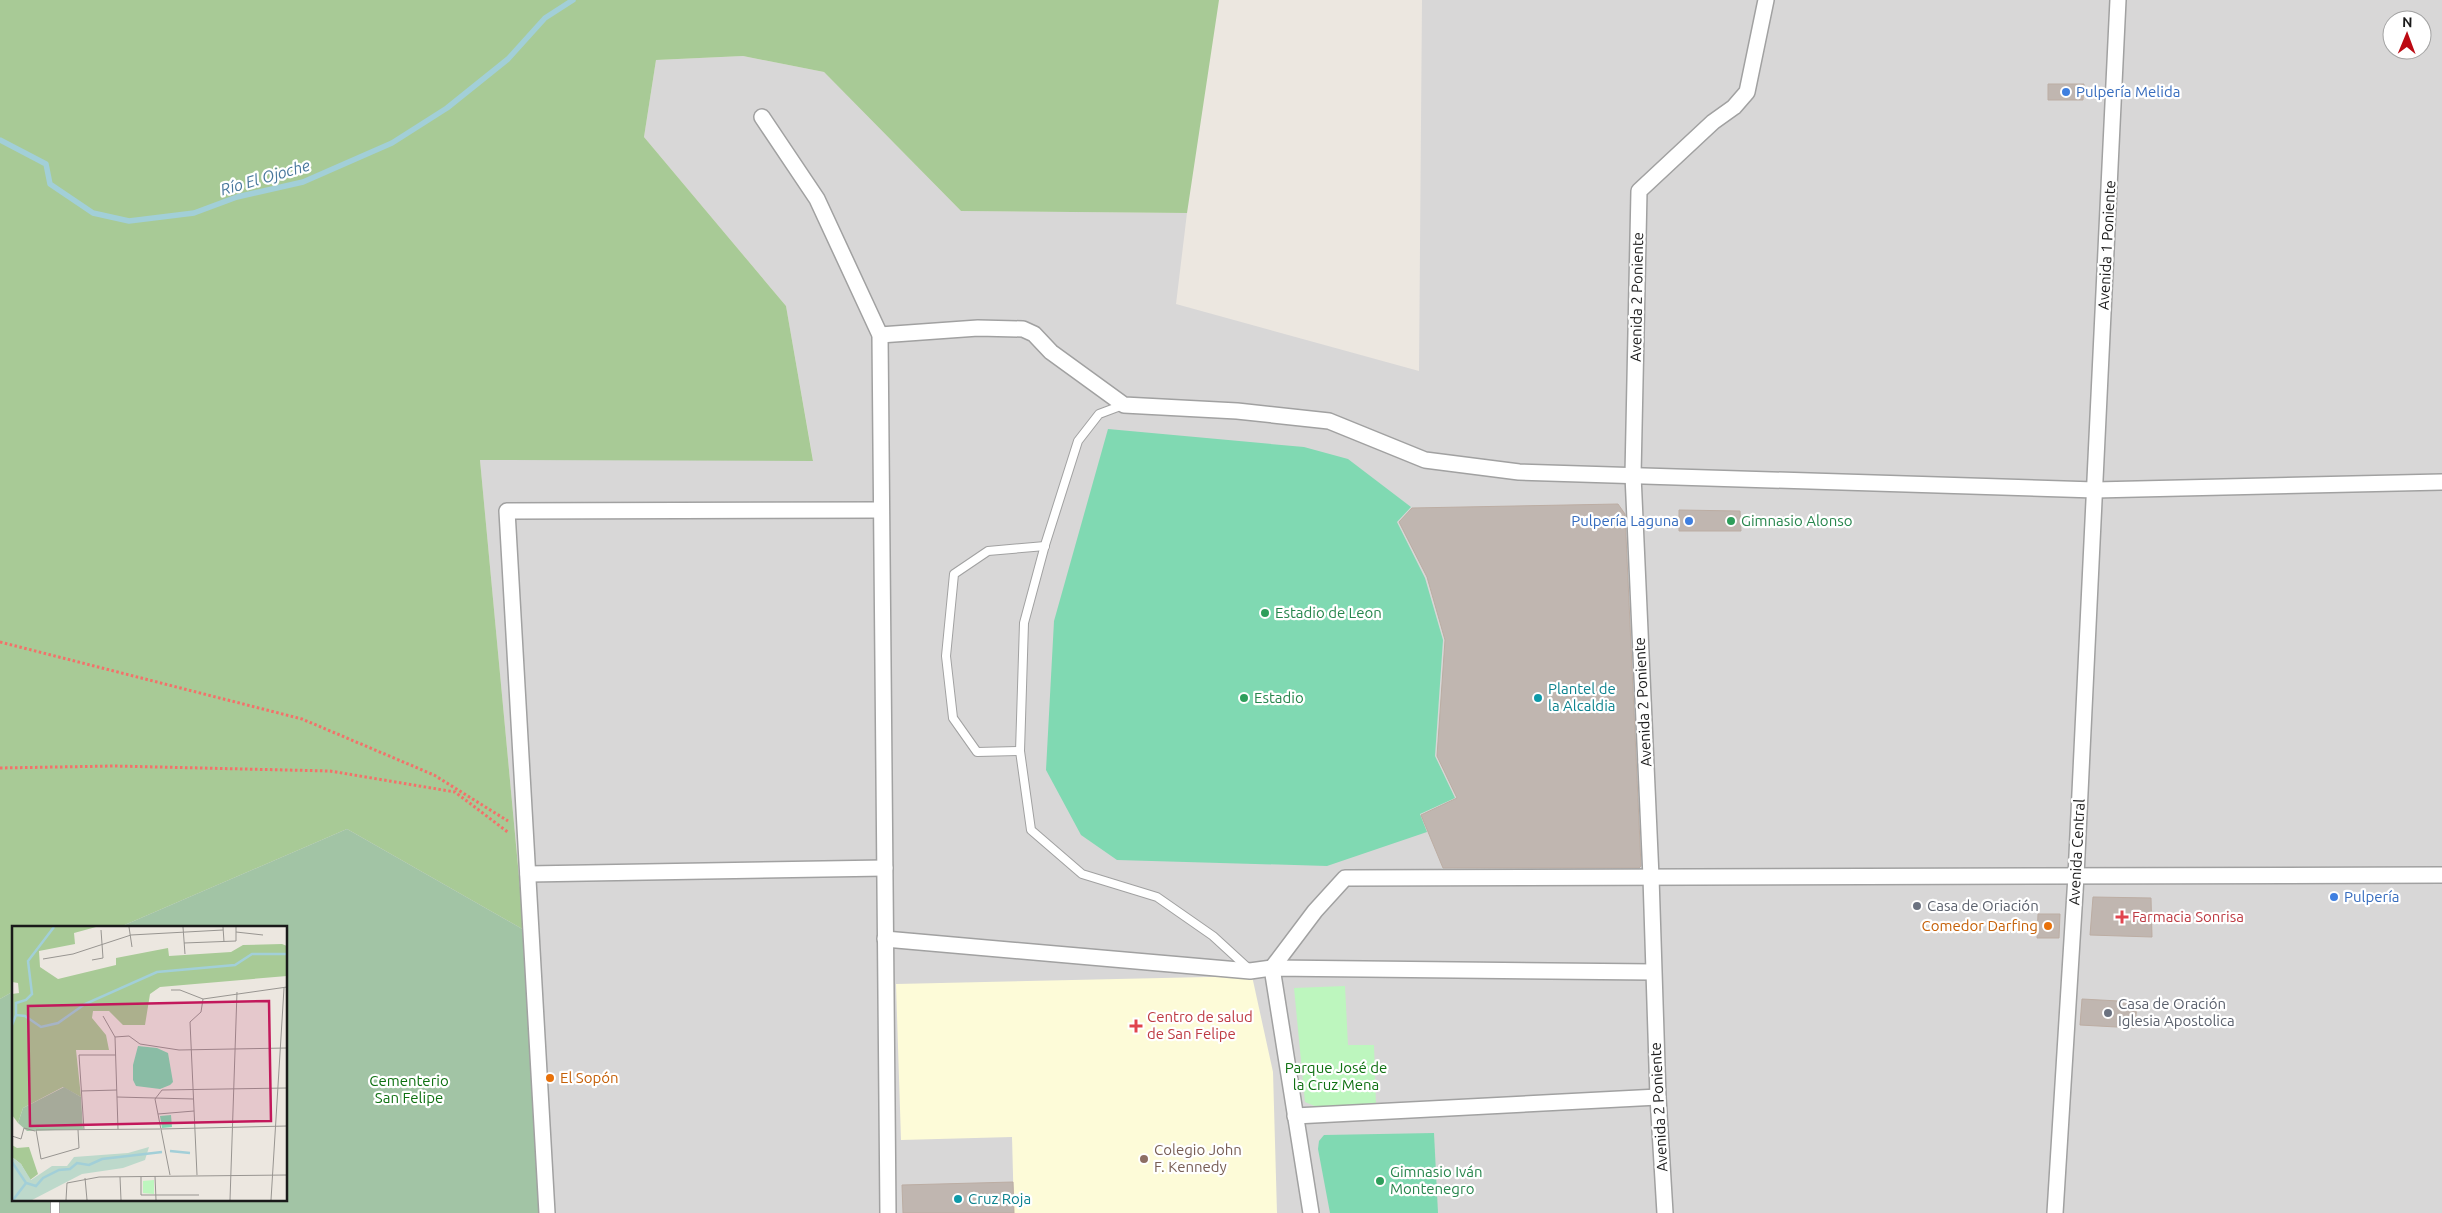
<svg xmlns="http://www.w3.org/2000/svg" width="2442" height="1213" font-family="Ubuntu,sans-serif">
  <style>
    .residential { fill: #d8d7d7; fill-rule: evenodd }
    .education { fill: #fdfbd8 }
    .forest { fill: #a8ca96 }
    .cemetery { fill: #a2c4a5 }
    .park { fill: #bdf6be }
    .pitch { fill: #80d9b2 }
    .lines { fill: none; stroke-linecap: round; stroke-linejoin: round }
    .stream { stroke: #a2cfd8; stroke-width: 5.5 }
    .building { fill: #c0b6b0; stroke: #bcada3 }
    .lane-casing { stroke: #a1a1a1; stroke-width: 10 }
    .street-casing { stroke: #a1a1a1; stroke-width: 18 }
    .path { stroke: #f3716a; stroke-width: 3; stroke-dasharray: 2.5 2.5; stroke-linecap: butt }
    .lane { stroke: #fff; stroke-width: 8 }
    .street { stroke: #fff; stroke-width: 15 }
    .shop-dot { fill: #3f7fe0; stroke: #fff; stroke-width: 2 }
    .leisure-dot { fill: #2e9e5b; stroke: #fff; stroke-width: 2 }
    .culture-dot { fill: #0f9aa8; stroke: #fff; stroke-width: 2 }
    .worship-dot { fill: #6b7280; stroke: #fff; stroke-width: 2 }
    .health-dot { fill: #e0444e; stroke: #fff; stroke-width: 2 }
    .food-dot { fill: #e8710a; stroke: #fff; stroke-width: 2 }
    .education-dot { fill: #8d6e63; stroke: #fff; stroke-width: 2 }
    .labels { text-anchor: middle; stroke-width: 4.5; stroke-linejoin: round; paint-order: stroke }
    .shop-label { font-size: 15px; fill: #366cbe; stroke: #fff; text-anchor: start }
    .street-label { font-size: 15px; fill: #1a1a1a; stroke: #fff }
    .leisure-label { font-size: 15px; fill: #27864d; stroke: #fff; text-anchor: start }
    .culture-label { font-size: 15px; fill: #0d838f; stroke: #fff; text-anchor: start }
    .worship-label { font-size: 15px; fill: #5b616d; stroke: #fff; text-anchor: start }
    .health-label { font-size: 15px; fill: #be3a42; stroke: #fff; text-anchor: start }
    .food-label { font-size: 15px; fill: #c56008; stroke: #fff; text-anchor: end }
    .park-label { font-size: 15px; fill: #0f7112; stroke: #fff }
    .education-label { font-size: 15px; fill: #785e54; stroke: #fff; text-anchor: start }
    .water-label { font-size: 16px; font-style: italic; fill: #49789d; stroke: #fff }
    .inset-river { fill: none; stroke: #a2cfd8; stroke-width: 2.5 }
    .inset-road { fill: none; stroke: #989591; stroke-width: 1 }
    .view { fill: #c2185b; fill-opacity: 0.15; stroke: #c2185b; stroke-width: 2.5 }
    .inset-edge { fill: none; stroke: #1a1a1a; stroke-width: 2.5 }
  </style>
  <rect width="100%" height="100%" fill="#ece7e0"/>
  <path class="residential" d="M1422,0H2442V1213H0V999L14,991V1199H286V927H120L347,829L524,930L480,460H813L786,306L644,137L656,60L743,56L824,72L961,211L1187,213L1176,304L1419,371ZM2392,20H2422V50H2392Z"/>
  <polygon class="education" points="1252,976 1273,1072 1277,1213 1014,1213 1012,1137 901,1140 896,984"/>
  <polygon class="forest" points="0,0 1219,0 1187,213 961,211 824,72 743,56 656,60 644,137 786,306 813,461 480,460 524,930 347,829 120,927 14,927 14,991 0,999"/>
  <polygon class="cemetery" points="347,829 524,930 539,1213 0,1213 0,999 14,991 14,1199 286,1199 286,927 120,927"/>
  <polygon class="park" points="1345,986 1348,1045 1374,1045 1376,1106 1324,1110 1305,1102 1294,988"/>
  <g class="pitch">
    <polygon points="1108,429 1304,447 1348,459 1411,507 1397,522 1425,578 1443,640 1435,756 1455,798 1420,814 1427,832 1327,866 1117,860 1081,835 1046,770 1054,621"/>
    <polygon points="1434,1133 1438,1213 1330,1213 1318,1149 1319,1141 1324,1135"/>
  </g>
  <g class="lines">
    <polyline class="stream" points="0,140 46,164 50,184 93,213 129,221 194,213 237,197 303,182 392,143 447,108 508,59 545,18 573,0"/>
  </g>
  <g class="building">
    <polygon points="2048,84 2084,84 2083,100 2048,100"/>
    <polygon points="1618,504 1625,514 1641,866 1639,868 1443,868 1421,815 1457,798 1437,756 1445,640 1427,577 1399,522 1412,508"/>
    <polygon points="1679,510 1740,511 1741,531 1679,531"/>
    <polygon points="2093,897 2151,898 2152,937 2090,935"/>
    <polygon points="2038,914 2060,914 2059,938 2037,938"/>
    <polygon points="2082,999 2137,1002 2135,1028 2080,1025"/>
    <polygon points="1013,1182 1014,1213 903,1213 902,1185"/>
  </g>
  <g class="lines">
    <defs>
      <g id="lane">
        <polyline points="1123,405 1099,414 1078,441 1045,545 1024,623 1020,751 1031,830 1082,874 1157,897 1213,936 1249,969"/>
        <polyline points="1020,751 977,752 953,718 946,656 954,574 988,551 1045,546"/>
        <polyline points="55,1213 55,1199"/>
      </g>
      <g id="street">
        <polyline points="762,117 817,199 880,335 888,1213"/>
        <polyline points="880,335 978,328 1023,329 1034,334 1051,352 1124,405 1237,411 1329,421 1425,460 1519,472 2095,490 2442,482"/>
        <polyline points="528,874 885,868"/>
        <polyline points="885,939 1250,971 1272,968 1653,972"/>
        <polyline points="1295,1116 1658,1097"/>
        <polyline points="547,1213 507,511 881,510"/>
        <polyline points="1311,1213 1272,968 1315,911 1345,878 2442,875"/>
        <polyline points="1665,1213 1658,1097 1651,877 1633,475 1639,191 1713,122 1734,107 1747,92 1766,0"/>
        <polyline points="2055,1213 2076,876 2118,0"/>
      </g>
    </defs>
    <use href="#lane" class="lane-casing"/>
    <use href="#street" class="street-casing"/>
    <g class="path">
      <polyline points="0,642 302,719 434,775 508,821"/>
      <polyline points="0,768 114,766 330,771 455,792 509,833"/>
    </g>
    <use href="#lane" class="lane"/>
    <use href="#street" class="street"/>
  </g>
  <g class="shop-dot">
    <circle cx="2066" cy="92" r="5"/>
    <circle cx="1689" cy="521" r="5"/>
    <circle cx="2334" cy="897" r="5"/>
  </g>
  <g class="leisure-dot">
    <circle cx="1731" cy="521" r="5"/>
    <circle cx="1265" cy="613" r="5"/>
    <circle cx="1244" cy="698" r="5"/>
    <circle cx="1380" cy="1181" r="5"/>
  </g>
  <g class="culture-dot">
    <circle cx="1538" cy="698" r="5"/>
    <circle cx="958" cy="1199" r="5"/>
  </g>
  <g class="worship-dot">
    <circle cx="1917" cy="906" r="5"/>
    <circle cx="2108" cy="1013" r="5"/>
  </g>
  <g class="health-dot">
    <path d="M2119.5 909.5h5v5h5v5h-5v5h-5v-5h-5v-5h5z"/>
    <path d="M1133.5 1018.5h5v5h5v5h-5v5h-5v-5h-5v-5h5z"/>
  </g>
  <g class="food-dot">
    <circle cx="2048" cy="926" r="5"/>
    <circle cx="550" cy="1078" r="5"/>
  </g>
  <circle class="education-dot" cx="1144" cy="1159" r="5"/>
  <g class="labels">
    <g class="shop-label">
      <text x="2076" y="97">Pulpería Melida</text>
      <text x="1679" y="526" text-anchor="end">Pulpería Laguna</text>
      <text x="2344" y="902">Pulpería</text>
    </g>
    <g class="street-label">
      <text transform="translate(2107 245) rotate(-87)" y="5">Avenida 1 Poniente</text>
      <text transform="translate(1637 297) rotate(-89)" y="5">Avenida 2 Poniente</text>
      <text transform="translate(1643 702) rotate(-93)" y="5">Avenida 2 Poniente</text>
      <text transform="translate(2077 852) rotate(-87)" y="5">Avenida Central</text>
      <text transform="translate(1659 1107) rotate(-93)" y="5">Avenida 2 Poniente</text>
    </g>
    <g class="leisure-label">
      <text x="1741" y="526">Gimnasio Alonso</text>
      <text x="1275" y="618">Estadio de Leon</text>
      <text x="1254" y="703">Estadio</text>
      <text x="1390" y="1177">Gimnasio Iván<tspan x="1390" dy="17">Montenegro</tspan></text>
    </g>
    <g class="culture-label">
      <text x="1548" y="694">Plantel de<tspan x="1548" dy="17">la Alcaldia</tspan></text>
      <text x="968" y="1204">Cruz Roja</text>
    </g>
    <g class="worship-label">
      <text x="1927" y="911">Casa de Oriación</text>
      <text x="2118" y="1009">Casa de Oración<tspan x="2118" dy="17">Iglesia Apostolica</tspan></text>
    </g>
    <g class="health-label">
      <text x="2132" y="922">Farmacia Sonrisa</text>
      <text x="1147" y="1022">Centro de salud<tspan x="1147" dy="17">de San Felipe</tspan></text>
    </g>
    <g class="food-label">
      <text x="2038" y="931">Comedor Darfing</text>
      <text x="560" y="1083" text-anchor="start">El Sopón</text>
    </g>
    <g class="park-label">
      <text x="1336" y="1073">Parque José de<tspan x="1336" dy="17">la Cruz Mena</tspan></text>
      <text x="409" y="1086">Cementerio<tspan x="409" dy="17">San Felipe</tspan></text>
    </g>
    <g class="education-label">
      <text x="1154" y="1155">Colegio John<tspan x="1154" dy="17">F. Kennedy</tspan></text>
    </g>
    <g class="water-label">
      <text transform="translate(265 177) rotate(-16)" y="6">Río El Ojoche</text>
    </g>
  </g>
  <g transform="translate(12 926)">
    <rect width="275" height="275" fill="#ece7e0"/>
    <path d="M0,1H84L62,7L63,18L27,25L28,41L46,53L104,39V32L156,22L157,30L219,26L231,19L270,18L275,20V50L148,61L138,68L133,99H111L97,85H81L80,92L94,109L97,124H64L69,171L51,161L11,182L6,197L0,189V68L7,67L6,57L0,56ZM0,219L5,222L17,221L26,248L18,254L9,238L0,231Z" fill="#a8ca96"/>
    <path d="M137,221L133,234L111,242L70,248L20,274H0V231L9,238L19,254L40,240H55L62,231L116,227Z" fill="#bdd9cb"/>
    <path d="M52,161L69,171L71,203L15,205L6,197L11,182Z" fill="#a2c4a5"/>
    <path d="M142,254V268L131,267V255Z" fill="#bdf6be"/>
    <path d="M126,120L145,122L156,127L161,156L158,159L148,163L124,160L121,154V139ZM159,189L160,201L150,202L148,190Z" fill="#80d9b2"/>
    <path class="inset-river" d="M4,89V77L14,74L20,68L16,35L42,1M0,99L4,89L13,90L29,101L46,97L73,78L145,46L223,39L240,28H275M158,225L178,227M0,236L14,257L24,260L31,252L47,244L58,243L65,237L77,239L90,233L150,226M1,274L14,257"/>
    <path class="inset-road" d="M117,1L120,21M171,1L173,28M211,1L212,16M224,6L251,9M172,17L224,15V1M31,33L61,28L119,9L211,4M80,34L91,32L89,4M159,64H168L191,73L275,61M91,90L103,111L106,203M103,111L117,110L128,118L167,124L275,122M69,165L105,164M105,171L181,173M146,188L182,185M149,203L275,200M66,204L67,222L29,233L24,204L148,203M72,204L67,129H104M0,210L9,213L12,202L23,205M158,249L143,173L150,164L275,162M185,249L178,96L189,86L191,73M143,250L144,274M108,251L109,274M129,251V269H187M73,252L75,274M54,274L55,257L87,251L275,249M218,274L225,66M259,274L272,62"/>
    <path class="view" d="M257,75L259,195L18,200L16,80Z"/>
    <rect width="275" height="275" class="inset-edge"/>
  </g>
  <g transform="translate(2407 35) rotate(1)"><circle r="24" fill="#ffffff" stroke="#a3a3a3"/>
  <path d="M0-4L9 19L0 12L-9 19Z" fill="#bc0912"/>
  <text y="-8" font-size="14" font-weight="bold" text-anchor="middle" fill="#1a1a1a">N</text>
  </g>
</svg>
